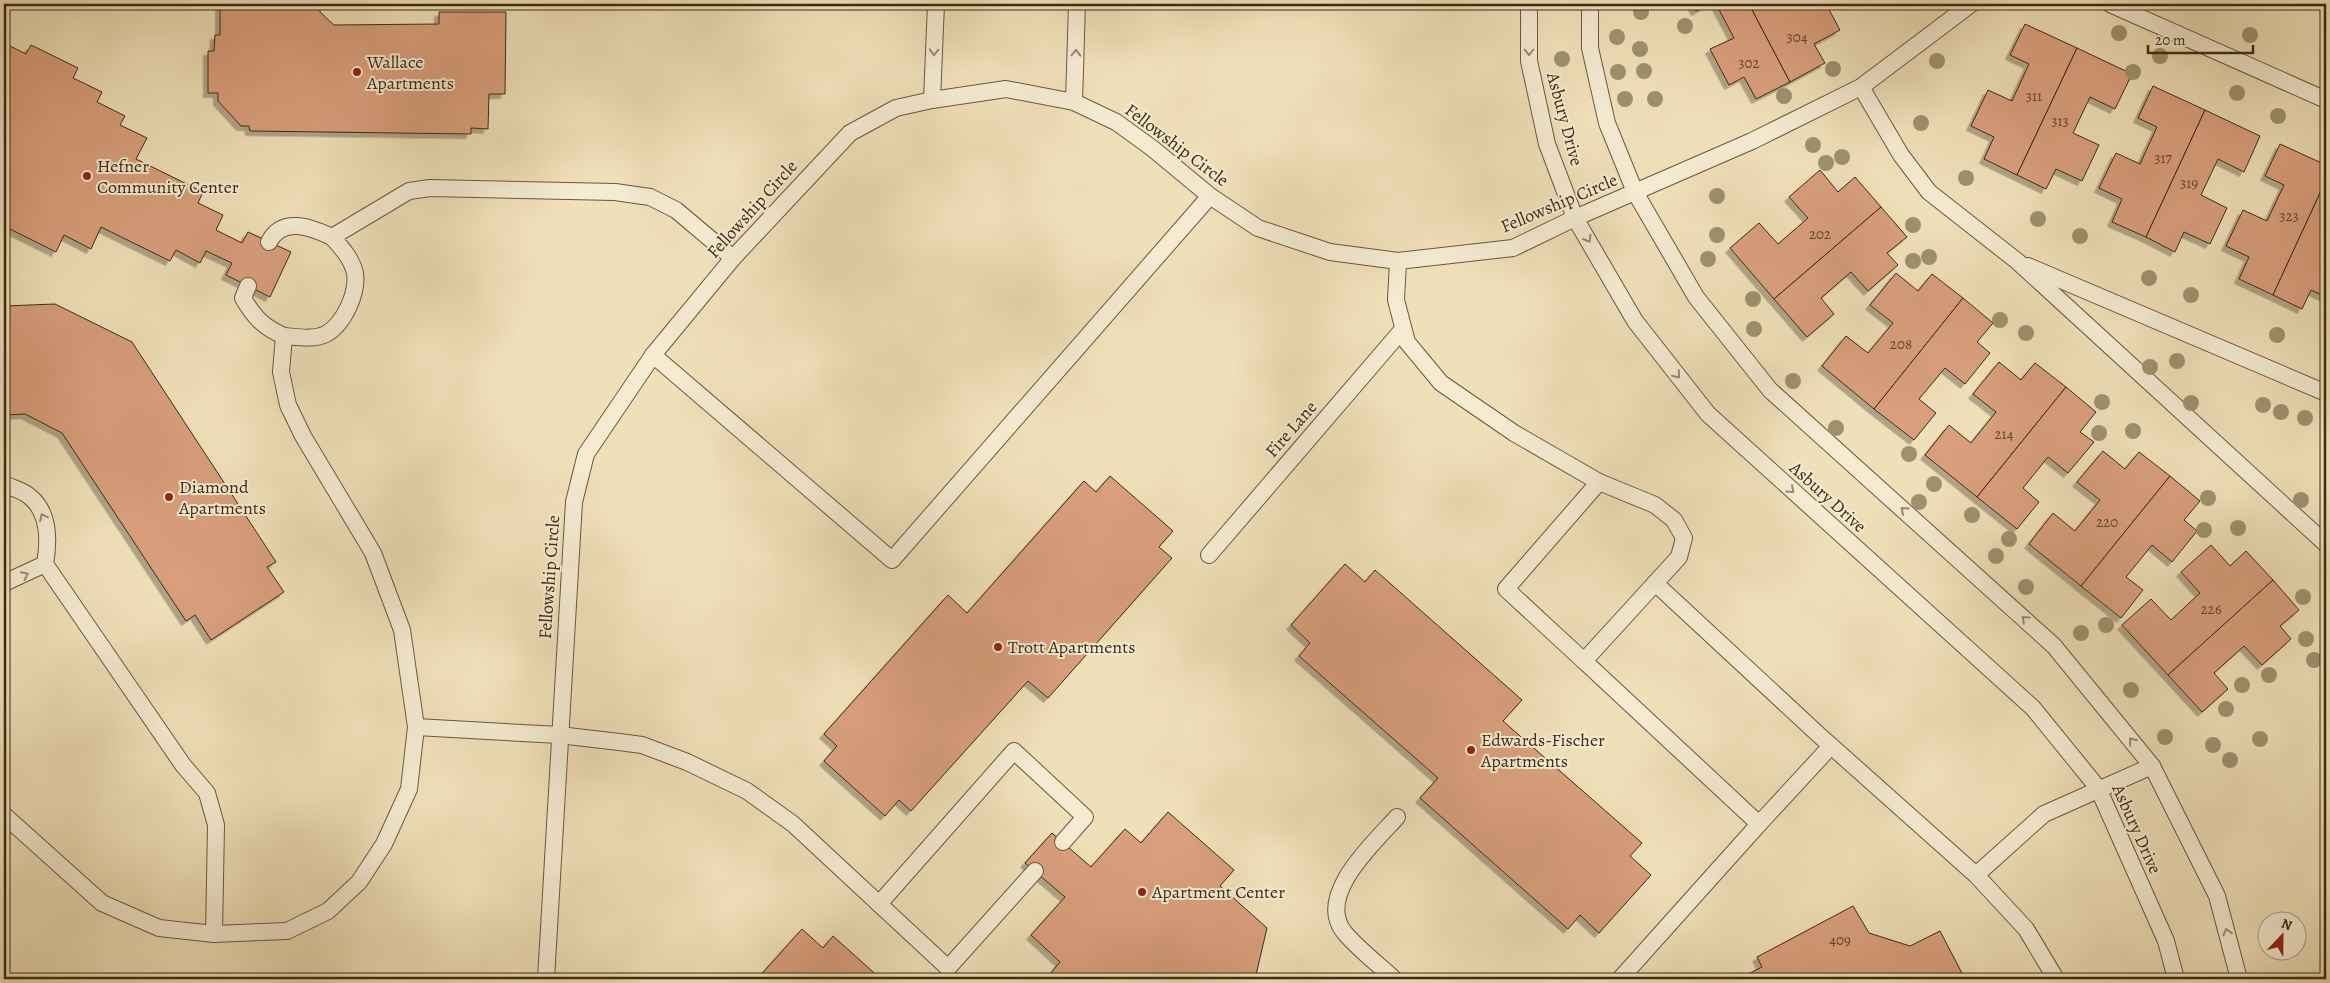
<svg xmlns="http://www.w3.org/2000/svg" width="2330" height="983" font-family="Alegreya,serif">
  <style>
    .building { fill: #d99f7d; stroke: #3c2a14; filter: url(#shadow) }
    .lines { fill: none; stroke-linecap: round; stroke-linejoin: round }
    .service-casing { stroke: #69583e; stroke-width: 18 }
    .service { stroke: #f5ebd2; stroke-width: 16 }
    .tree { fill: #9f9170 }
    .oneway { stroke: #988a73 }
    .poi-dot { fill: #8f2418; stroke: #f5ebd2; stroke-width: 2 }
    .labels { text-anchor: middle; stroke-width: 4; stroke-linejoin: round; paint-order: stroke }
    .number-label { font-size: 15px; fill: #63472e }
    .poi-label { font-size: 18px; fill: #3c2a14; stroke: #f5ebd2; text-anchor: start }
    .street-label { font-size: 18px; fill: #3c2a14; stroke: #f5ebd2 }
  </style>
  <defs>
    <filter id="shadow"><feDropShadow dx="-4.5" dy="4.5" stdDeviation="0" flood-color="#0004"/></filter>
  </defs>
  <rect width="100%" height="100%" fill="#f0e0ba"/>
  <filter id="stains"><feTurbulence type="fractalNoise" baseFrequency=".004" numOctaves="4"/><feColorMatrix values="0 0 0 0 .2 0 0 0 0 .09 0 0 0 0 .02 0 0 0 .5 -.17"/></filter>
  <radialGradient id="worn" r=".72"><stop offset=".6" stop-color="#630" stop-opacity="0"/><stop offset="1" stop-color="#630" stop-opacity=".3"/></radialGradient>
  <g class="building">
    <polygon points="220,4 320,4 320,12 334,25 439,24 439,12 506,12 505,94 489,94 488,129 471,128 471,134 250,131 249,126 241,126 218,101 218,93 208,93 208,51 214,51 215,35 220,35"/>
    <polygon points="1692,4 1709,4 1696,11"/>
    <polygon points="1716,4 1749,4 1790,82 1756,99 1744,77 1729,85 1710,49 1734,38"/>
    <polygon points="1749,4 1793,4 1795,8 1803,4 1826,4 1840,30 1814,44 1825,63 1790,82"/>
    <polygon points="2025,24 2077,48 2017,175 1984,159 1994,137 1971,126 1988,90 2012,101 2029,64 2010,55"/>
    <polygon points="4,43 26,54 31,45 78,68 73,78 102,92 97,102 125,116 120,125 147,138 136,159 203,192 198,203 223,215 216,230 242,243 248,232 291,252 270,297 226,275 232,263 206,251 200,263 176,250 170,261 101,227 91,249 64,235 56,252 4,226"/>
    <polygon points="2077,48 2132,74 2115,109 2090,97 2073,133 2099,145 2082,181 2056,169 2046,189 2017,175"/>
    <polygon points="2153,86 2205,110 2146,237 2112,222 2122,199 2099,188 2116,153 2140,164 2157,127 2138,118"/>
    <polygon points="2205,110 2260,136 2244,172 2218,159 2201,195 2227,208 2210,244 2184,232 2175,252 2146,237"/>
    <polygon points="2280,144 2326,165 2326,180 2273,295 2239,279 2249,257 2226,246 2243,210 2267,221 2284,185 2265,176"/>
    <polygon points="1820,170 1838,192 1855,177 1881,207 1774,299 1730,248 1759,223 1778,244 1808,218 1789,197"/>
    <polygon points="2326,180 2326,297 2311,290 2302,309 2273,295"/>
    <polygon points="1881,207 1907,237 1887,253 1898,265 1868,291 1851,272 1821,298 1834,314 1807,337 1774,299"/>
    <polygon points="1896,273 1918,291 1932,274 1963,298 1874,409 1822,366 1846,336 1868,353 1893,323 1870,305"/>
    <polygon points="1963,298 1993,323 1977,342 1990,353 1965,384 1945,368 1919,399 1936,413 1914,440 1874,409"/>
    <polygon points="55,304 132,342 276,562 267,567 284,592 211,640 195,615 186,621 62,433 25,414 4,415 4,306"/>
    <polygon points="1999,362 2021,380 2035,363 2066,387 1977,497 1925,455 1949,425 1971,443 1996,412 1973,394"/>
    <polygon points="2066,387 2096,412 2080,432 2094,442 2068,473 2048,457 2023,488 2039,502 2017,529 1977,497"/>
    <polygon points="2103,451 2125,469 2139,452 2170,476 2081,586 2029,544 2053,513 2075,531 2100,500 2077,482"/>
    <polygon points="1110,476 1173,531 1159,547 1172,558 1048,698 1028,681 911,811 899,800 885,816 824,761 837,746 824,734 948,595 967,613 1084,481 1096,492"/>
    <polygon points="2170,476 2200,501 2184,520 2197,531 2172,562 2152,545 2126,577 2143,590 2121,618 2081,586"/>
    <polygon points="2211,545 2230,566 2246,551 2273,580 2168,675 2122,625 2151,599 2171,620 2200,593 2181,572"/>
    <polygon points="1345,564 1365,582 1375,570 1522,700 1503,721 1642,843 1630,856 1651,875 1599,933 1580,915 1568,929 1420,798 1438,778 1299,656 1310,643 1291,625"/>
    <polygon points="2273,580 2299,610 2280,626 2291,639 2262,665 2244,646 2214,673 2228,689 2202,712 2168,675"/>
    <polygon points="1168,812 1234,870 1220,886 1267,928 1255,979 1056,979 1050,974 1060,962 1031,935 1065,897 1025,863 1052,833 1091,867 1125,829 1141,843"/>
    <polygon points="1853,906 1869,933 1910,946 1940,931 1965,979 1738,979 1762,967 1757,957"/>
    <polygon points="802,929 823,948 833,936 881,979 757,979"/>
  </g>
  <g class="lines">
    <defs>
      <g id="service">
        <polyline points="1529,4 1529,61 1547,144 1575,218 1635,321 1708,414 2033,708 2098,788 2166,941 2176,979"/>
        <polyline points="1590,4 1590,48 1607,123 1635,192 1696,297 1770,390 2054,646 2152,766 2217,896 2239,979"/>
        <polyline points="2110,4 2326,100"/>
        <polyline points="1861,87 1901,155 1929,192 2017,261 2326,544"/>
        <polyline points="932,100 936,4"/>
        <polyline points="1074,102 1077,4"/>
        <path d="M269,242C282,216 311,227 332,237"/>
        <polyline points="1398,261 1396,300 1407,342 1441,383 1514,433 1599,482 1655,505 1674,520 1684,538 1679,557 1584,661 1759,824 1620,979"/>
        <polyline points="2028,266 2326,393"/>
        <path d="M248,286L243,298C254,317 263,327 284,336"/>
        <polyline points="653,355 892,560 1210,196"/>
        <path d="M4,484C12,488 22,490 29,496C50,512 49,541 45,564L183,765L207,793L216,825L214,934"/>
        <polyline points="1209,555 1403,329"/>
        <polyline points="4,583 45,564"/>
        <polyline points="1655,583 1820,736 1976,875 2026,929 2056,979"/>
        <polyline points="1584,661 1506,589 1599,482"/>
        <polyline points="416,727 559,735 619,742 642,745 687,762 747,791 793,824 948,968 1035,871"/>
        <path d="M4,815L102,903L159,928L214,934L287,931L328,911L359,882L384,844L409,789L416,727L402,630L373,553L303,436L288,405L281,372L284,336C297,337 314,340 326,334C344,324 358,293 355,273C352,259 341,247 332,237L409,191L430,188L615,192L650,197L676,210L733,258"/>
        <polyline points="1759,824 1831,746"/>
        <polyline points="1976,875 2044,814 2152,766"/>
        <polyline points="879,904 1014,751 1085,817 1063,842"/>
        <polyline points="546,979 574,502 586,454 653,355 733,258 850,133 896,108 932,100 1006,89 1074,102 1116,122 1152,148 1210,196 1258,228 1330,252 1398,261 1513,248 1575,218 1752,141 1861,87 1971,4"/>
        <path d="M1394,979C1378,964 1358,949 1344,932C1315,895 1375,842 1397,817"/>
      </g>
    </defs>
    <use href="#service" class="service-casing"/>
    <use href="#service" class="service"/>
  </g>
  <g class="tree">
    <circle cx="1641" cy="12" r="8"/>
    <circle cx="1685" cy="26" r="8"/>
    <circle cx="2119" cy="33" r="8"/>
    <circle cx="2250" cy="35" r="8"/>
    <circle cx="1617" cy="37" r="8"/>
    <circle cx="1640" cy="49" r="8"/>
    <circle cx="2160" cy="56" r="8"/>
    <circle cx="1562" cy="59" r="8"/>
    <circle cx="1937" cy="61" r="8"/>
    <circle cx="1833" cy="69" r="8"/>
    <circle cx="1644" cy="71" r="8"/>
    <circle cx="1618" cy="72" r="8"/>
    <circle cx="2133" cy="72" r="8"/>
    <circle cx="2237" cy="93" r="8"/>
    <circle cx="1784" cy="96" r="8"/>
    <circle cx="1625" cy="99" r="8"/>
    <circle cx="1655" cy="99" r="8"/>
    <circle cx="2278" cy="116" r="8"/>
    <circle cx="1921" cy="123" r="8"/>
    <circle cx="1813" cy="145" r="8"/>
    <circle cx="1842" cy="157" r="8"/>
    <circle cx="1826" cy="163" r="8"/>
    <circle cx="1966" cy="178" r="8"/>
    <circle cx="1717" cy="196" r="8"/>
    <circle cx="2038" cy="219" r="8"/>
    <circle cx="1913" cy="225" r="8"/>
    <circle cx="1717" cy="235" r="8"/>
    <circle cx="2080" cy="236" r="8"/>
    <circle cx="1929" cy="257" r="8"/>
    <circle cx="1708" cy="259" r="8"/>
    <circle cx="1913" cy="261" r="8"/>
    <circle cx="2149" cy="278" r="8"/>
    <circle cx="2191" cy="295" r="8"/>
    <circle cx="1753" cy="299" r="8"/>
    <circle cx="2000" cy="320" r="8"/>
    <circle cx="1754" cy="329" r="8"/>
    <circle cx="2026" cy="333" r="8"/>
    <circle cx="2277" cy="335" r="8"/>
    <circle cx="2177" cy="361" r="8"/>
    <circle cx="2150" cy="367" r="8"/>
    <circle cx="1793" cy="381" r="8"/>
    <circle cx="2102" cy="402" r="8"/>
    <circle cx="2191" cy="403" r="8"/>
    <circle cx="2263" cy="405" r="8"/>
    <circle cx="2281" cy="412" r="8"/>
    <circle cx="2305" cy="418" r="8"/>
    <circle cx="1836" cy="428" r="8"/>
    <circle cx="2133" cy="431" r="8"/>
    <circle cx="2099" cy="433" r="8"/>
    <circle cx="1909" cy="454" r="8"/>
    <circle cx="1934" cy="484" r="8"/>
    <circle cx="2208" cy="498" r="8"/>
    <circle cx="2301" cy="500" r="8"/>
    <circle cx="1919" cy="502" r="8"/>
    <circle cx="1972" cy="515" r="8"/>
    <circle cx="2238" cy="528" r="8"/>
    <circle cx="2204" cy="530" r="8"/>
    <circle cx="2009" cy="539" r="8"/>
    <circle cx="1996" cy="556" r="8"/>
    <circle cx="2026" cy="587" r="8"/>
    <circle cx="2303" cy="597" r="8"/>
    <circle cx="2106" cy="625" r="8"/>
    <circle cx="2081" cy="633" r="8"/>
    <circle cx="2306" cy="639" r="8"/>
    <circle cx="2314" cy="660" r="8"/>
    <circle cx="2269" cy="675" r="8"/>
    <circle cx="2242" cy="685" r="8"/>
    <circle cx="2131" cy="690" r="8"/>
    <circle cx="2226" cy="709" r="8"/>
    <circle cx="2165" cy="737" r="8"/>
    <circle cx="2260" cy="739" r="8"/>
    <circle cx="2213" cy="745" r="8"/>
    <circle cx="2230" cy="760" r="8"/>
  </g>
  <defs><path id="oneway-chevron" d="M-2-3.5L2.5 0L-2 3.5" fill="none" stroke-width="1.6" stroke-linecap="round" stroke-linejoin="round" transform="scale(1.25)"/></defs>
  <g class="oneway">
    <use href="#oneway-chevron" transform="translate(934 52) rotate(92)"/>
    <use href="#oneway-chevron" transform="translate(1529 52) rotate(90)"/>
    <use href="#oneway-chevron" transform="translate(1076 53) rotate(-88)"/>
    <use href="#oneway-chevron" transform="translate(1588 239) rotate(60)"/>
    <use href="#oneway-chevron" transform="translate(1677 375) rotate(52)"/>
    <use href="#oneway-chevron" transform="translate(1791 490) rotate(42)"/>
    <use href="#oneway-chevron" transform="translate(1904 510) rotate(-138)"/>
    <use href="#oneway-chevron" transform="translate(43 517) rotate(-115)"/>
    <use href="#oneway-chevron" transform="translate(25 575) rotate(-26)"/>
    <use href="#oneway-chevron" transform="translate(2025 619) rotate(-138)"/>
    <use href="#oneway-chevron" transform="translate(2132 741) rotate(-129)"/>
    <use href="#oneway-chevron" transform="translate(2227 932) rotate(-105)"/>
  </g>
  <g class="poi-dot">
    <circle cx="357" cy="72" r="5"/>
    <circle cx="87" cy="176" r="5"/>
    <circle cx="169" cy="497" r="5"/>
    <circle cx="998" cy="647" r="5"/>
    <circle cx="1471" cy="750" r="5"/>
    <circle cx="1142" cy="892" r="5"/>
  </g>
  <g class="labels">
    <g class="number-label">
      <text x="1797" y="42">304</text>
      <text x="1749" y="68">302</text>
      <text x="2034" y="101">311</text>
      <text x="2060" y="126">313</text>
      <text x="2163" y="163">317</text>
      <text x="2189" y="188">319</text>
      <text x="2289" y="221">323</text>
      <text x="1820" y="239">202</text>
      <text x="1901" y="349">208</text>
      <text x="2004" y="439">214</text>
      <text x="2107" y="527">220</text>
      <text x="2211" y="614">226</text>
      <text x="1840" y="945">409</text>
    </g>
    <g class="poi-label">
      <text x="367" y="68">Wallace<tspan x="367" dy="21">Apartments</tspan></text>
      <text x="97" y="172">Hefner<tspan x="97" dy="21">Community Center</tspan></text>
      <text x="179" y="493">Diamond<tspan x="179" dy="21">Apartments</tspan></text>
      <text x="1008" y="653">Trott Apartments</text>
      <text x="1481" y="746">Edwards-Fischer<tspan x="1481" dy="21">Apartments</tspan></text>
      <text x="1152" y="898">Apartment Center</text>
    </g>
    <g class="street-label">
      <text transform="translate(1565 119) rotate(75)" y="6">Asbury Drive</text>
      <text transform="translate(1177 145) rotate(37)" y="6">Fellowship Circle</text>
      <text transform="translate(1559 203) rotate(-23)" y="6">Fellowship Circle</text>
      <text transform="translate(752 209) rotate(-48)" y="6">Fellowship Circle</text>
      <text transform="translate(1291 429) rotate(-49)" y="6">Fire Lane</text>
      <text transform="translate(1828 497) rotate(42)" y="6">Asbury Drive</text>
      <text transform="translate(549 577) rotate(-86)" y="6">Fellowship Circle</text>
      <text transform="translate(2137 829) rotate(66)" y="6">Asbury Drive</text>
    </g>
  </g>
  <rect width="2330" height="983" fill="none" stroke="#f0e0ba" stroke-width="20"/>
  <rect x="5" y="5" width="2320" height="973" fill="none" stroke="#3c2a14" stroke-width="2.5"/>
  <rect x="10" y="10" width="2310" height="963" fill="none" stroke="#3c2a14"/>
  <g transform="translate(2282 936) rotate(22)"><circle r="24" fill="#f5ebd2" stroke="#ab9e86"/>
  <path d="M0-4L9 19L0 12L-9 19Z" fill="#8f2418"/>
  <text y="-8" font-size="14" font-weight="bold" text-anchor="middle" fill="#3c2a14">N</text>
  </g>
  <path d="M2148 45v8h105v-8" fill="none" stroke="#3c2a14" stroke-width="2.5"/>
  <text x="2155" y="45" font-size="15" fill="#3c2a14" stroke="#f5ebd2" stroke-width="4" paint-order="stroke">20 m</text>
  <rect width="100%" height="100%" filter="url(#stains)"/>
  <rect width="100%" height="100%" fill="url(#worn)"/>
</svg>
